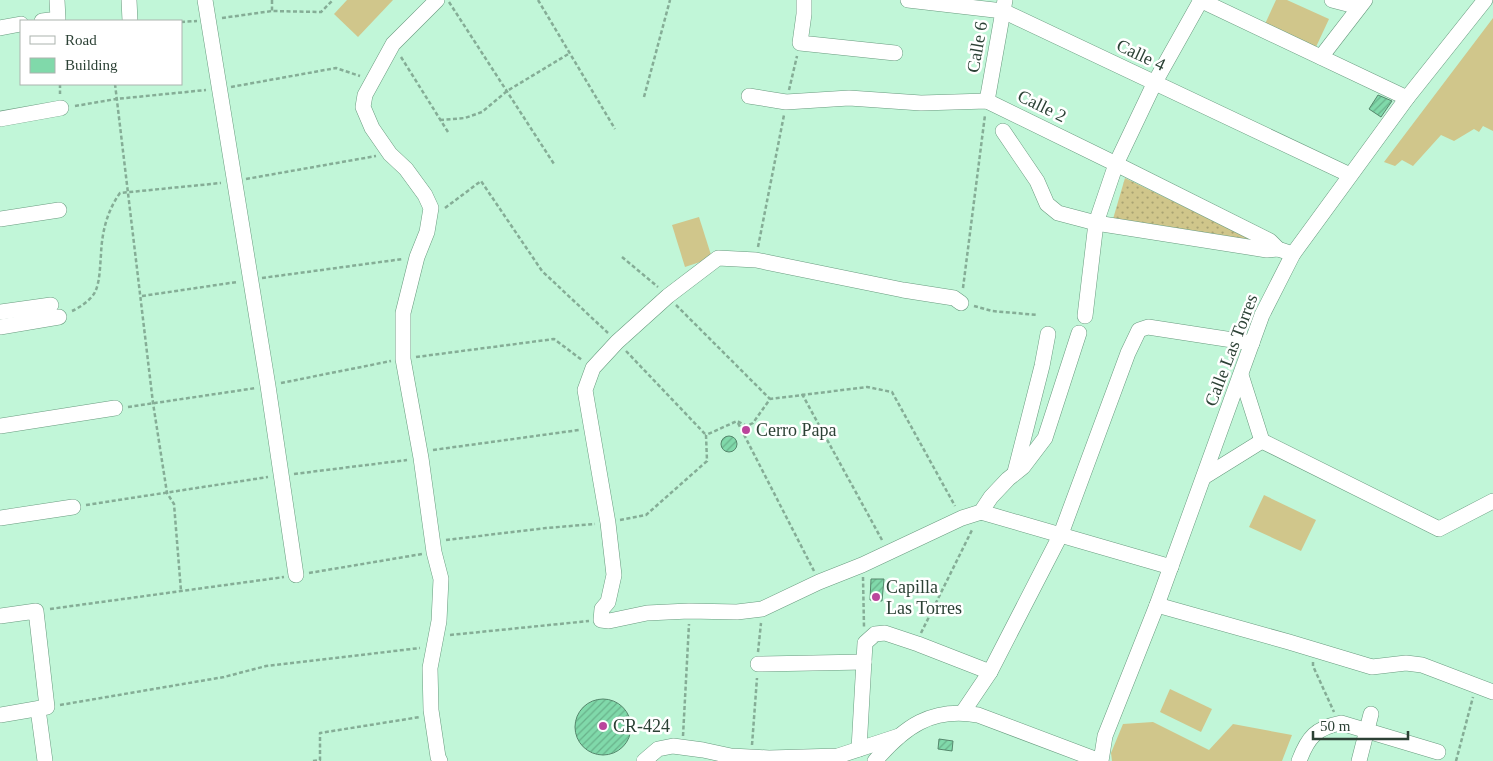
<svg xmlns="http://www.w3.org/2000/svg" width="1493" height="761" font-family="'Times New Roman',serif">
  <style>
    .grass { fill: url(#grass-dots) }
    .garden { fill: #d0c68b }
    .building { fill: url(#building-hatch); stroke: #55876c }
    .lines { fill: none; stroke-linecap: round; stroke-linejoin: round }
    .minor-casing { stroke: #699b7f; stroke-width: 16 }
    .path { stroke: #85ad96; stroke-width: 2.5; stroke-dasharray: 4 2.5; stroke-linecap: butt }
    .minor { stroke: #fff; stroke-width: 15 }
    .poi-dot { fill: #bb459c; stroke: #fff; stroke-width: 2 }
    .labels { text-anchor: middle; stroke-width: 5; stroke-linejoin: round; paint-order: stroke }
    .street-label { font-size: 18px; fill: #2c4135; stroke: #fff }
    .poi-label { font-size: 18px; fill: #2c4135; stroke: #fff; text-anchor: start }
  </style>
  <defs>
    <pattern id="grass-dots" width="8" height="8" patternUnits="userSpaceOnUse" patternTransform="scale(1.25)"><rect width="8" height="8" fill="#d0c68b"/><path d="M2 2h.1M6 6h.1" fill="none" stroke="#a9a272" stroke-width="1.8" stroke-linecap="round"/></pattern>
    <pattern id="building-hatch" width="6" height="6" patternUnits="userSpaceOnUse" patternTransform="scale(1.25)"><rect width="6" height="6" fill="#80d9aa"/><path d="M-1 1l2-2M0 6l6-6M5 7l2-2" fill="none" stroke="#69b28b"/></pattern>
  </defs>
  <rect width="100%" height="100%" fill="#c1f6d8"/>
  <polygon class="grass" points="1125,178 1261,244 1113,219"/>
  <g class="garden">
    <polygon points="347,0 393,0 358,37 334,14"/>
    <polygon points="1276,0 1287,0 1329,19 1316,47 1265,24"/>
    <polygon points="1493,18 1493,131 1483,126 1479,132 1474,129 1454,141 1441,135 1413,166 1402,160 1395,166 1384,162"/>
    <polygon points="699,217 712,258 685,267 672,225"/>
    <polygon points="1264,495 1316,520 1301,551 1249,527"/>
    <polygon points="1170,689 1212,709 1201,732 1160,712"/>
    <polygon points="1153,722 1209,750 1233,724 1292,735 1282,761 1112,761 1111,753 1123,724"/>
  </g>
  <g class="building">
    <polygon points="1378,95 1392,101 1381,117 1369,109"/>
    <circle cx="729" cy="444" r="8"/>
    <polygon points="871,579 884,579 882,601 870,600"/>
    <circle cx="603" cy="727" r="28"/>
    <polygon points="939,739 953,741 952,751 938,749"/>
  </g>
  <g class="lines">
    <defs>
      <g id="minor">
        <polyline points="129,0 130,21"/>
        <polyline points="205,0 268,386 296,575"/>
        <polyline points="437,0 393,44 365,95 363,107 372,128 390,154 406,169 425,195 431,208 427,232 417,257 403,313 403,359 421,458 434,552 441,579 439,621 430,668 431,710 438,757 440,761"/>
        <polyline points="804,0 804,14 800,43 895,53"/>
        <polyline points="908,0 1003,11 1350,175"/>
        <polyline points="1200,0 1407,98"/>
        <polyline points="1332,0 1359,7"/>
        <polyline points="42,21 58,19 57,0"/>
        <polyline points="0,28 21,24"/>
        <polyline points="1321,57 1365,0"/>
        <polyline points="749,96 786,102 849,98 921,103 987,101 1116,164 1270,241 1278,249 1293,254"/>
        <polyline points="987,101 1005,0"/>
        <polyline points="0,119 61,108"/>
        <polyline points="1003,131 1037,181 1047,204 1058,213 1096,223 1267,250 1278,249"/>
        <polyline points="0,219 59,210"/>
        <polyline points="961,303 954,298 903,290 756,260 718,258 668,296 617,342 593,368 585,390 608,523 614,575 608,602 602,609 601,620 609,621 647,613 689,611 737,612 762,609 819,582 862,565 962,518 981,512 991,497 1008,479 1023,467 1045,438 1079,333"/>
        <polyline points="0,312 51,305"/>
        <polyline points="1085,316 1096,223 1116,164 1155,82 1201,0"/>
        <polyline points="0,327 59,317"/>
        <polyline points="1241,375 1262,441 1439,529 1493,501"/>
        <polyline points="0,426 115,408"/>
        <polyline points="1015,472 1042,366 1048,334"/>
        <polyline points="1204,477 1262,441"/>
        <polyline points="981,512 1171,567"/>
        <polyline points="0,518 73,507"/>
        <polyline points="1157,605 1289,642 1372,667 1406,663 1422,665 1493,692"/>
        <polyline points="0,616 36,611 47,707 0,715"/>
        <polyline points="758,664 864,662"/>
        <polyline points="38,709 45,761"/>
        <polyline points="963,712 990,672 1061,534 1128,353 1139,330 1148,327 1252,343"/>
        <polyline points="859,749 865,643 875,634 885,633 918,644 990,672"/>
        <polyline points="644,761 658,749 673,746 703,750 731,756 769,758 838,756 899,736"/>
        <path d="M875,761C904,727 931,707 978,715L1100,761"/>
        <polyline points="1101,761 1105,736 1157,605 1262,315 1293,254 1407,98 1485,0"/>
        <path d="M1299,761C1308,737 1316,728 1341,723L1438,752"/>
        <polyline points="1359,761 1371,714"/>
      </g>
    </defs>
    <use href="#minor" class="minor-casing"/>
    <g class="path">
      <polyline points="272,0 272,11"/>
      <polyline points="538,0 615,129"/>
      <polyline points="449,2 554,164"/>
      <polyline points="222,18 272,11 321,12 333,0"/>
      <polyline points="181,22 197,21"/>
      <polyline points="401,57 448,132"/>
      <polyline points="60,84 60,94"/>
      <polyline points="115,84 153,403 167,493 174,504 181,591"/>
      <polyline points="231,87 336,68 360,76"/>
      <polyline points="789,90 797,56"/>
      <polyline points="644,97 670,0"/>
      <polyline points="75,106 116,99 206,90"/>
      <polyline points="440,120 465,118 482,112 507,91 570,53"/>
      <polyline points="246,179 376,156"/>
      <polyline points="445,208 481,181 542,271 608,333"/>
      <polyline points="758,247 784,115"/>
      <polyline points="622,257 658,287"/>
      <polyline points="262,278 403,259"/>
      <polyline points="963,288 985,115"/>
      <polyline points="142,296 237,282"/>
      <polyline points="676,305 770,399"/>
      <polyline points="974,306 992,311 1038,315"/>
      <path d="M72,311C79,308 91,300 95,292C100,282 100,266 101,254C102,232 107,211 120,193L221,183"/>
      <polyline points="626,351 706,435"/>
      <polyline points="416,357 554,339 582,360"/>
      <polyline points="281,383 391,361"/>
      <polyline points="802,394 882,540"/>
      <polyline points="128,407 256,388"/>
      <polyline points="738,423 814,571"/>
      <polyline points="433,450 579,430"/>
      <polyline points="294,474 407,460"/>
      <polyline points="86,505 268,477"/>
      <polyline points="620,520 646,515 707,461 706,435 737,421 747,426 753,423 770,399 867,387 892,392 955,506"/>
      <polyline points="446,540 546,528 595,524"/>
      <polyline points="309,573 422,554"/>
      <polyline points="863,577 864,627"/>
      <polyline points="50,609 284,577"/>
      <polyline points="921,633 972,530"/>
      <polyline points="450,635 589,621"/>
      <polyline points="758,652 761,623"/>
      <polyline points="1313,662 1313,666 1334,712"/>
      <polyline points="60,705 224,677 266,666 420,648"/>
      <polyline points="683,736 689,624"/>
      <polyline points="752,745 757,678"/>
      <polyline points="313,761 320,760 320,733 420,717"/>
      <polyline points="1456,761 1473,697"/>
    </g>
    <use href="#minor" class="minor"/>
  </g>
  <g class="poi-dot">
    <circle cx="746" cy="430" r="5"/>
    <circle cx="876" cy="597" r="5"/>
    <circle cx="603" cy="726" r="5"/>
  </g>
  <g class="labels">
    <g class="street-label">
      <text transform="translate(977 47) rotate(-80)" y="6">Calle 6</text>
      <text transform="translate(1141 55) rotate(25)" y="6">Calle 4</text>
      <text transform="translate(1042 106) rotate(26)" y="6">Calle 2</text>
      <text transform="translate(1231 350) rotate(-69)" y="6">Calle Las Torres</text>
    </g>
    <g class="poi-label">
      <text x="756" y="436">Cerro Papa</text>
      <text x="886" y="593">Capilla<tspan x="886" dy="21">Las Torres</tspan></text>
      <text x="613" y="732">CR-424</text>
    </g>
  </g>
  <rect x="20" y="20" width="162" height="65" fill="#ffffff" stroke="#abb3ae"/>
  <rect x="30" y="36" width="25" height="8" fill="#ffffff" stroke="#abb3ae"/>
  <text x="65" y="45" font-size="15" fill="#2c4135">Road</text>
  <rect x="30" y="58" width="25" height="15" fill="#80d9aa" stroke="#abb3ae"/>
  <text x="65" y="70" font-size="15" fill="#2c4135">Building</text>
  <path d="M1313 731v8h95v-8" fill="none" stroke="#2c4135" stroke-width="2.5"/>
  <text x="1320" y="731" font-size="15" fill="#2c4135" stroke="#ffffff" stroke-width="4" paint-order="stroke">50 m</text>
</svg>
